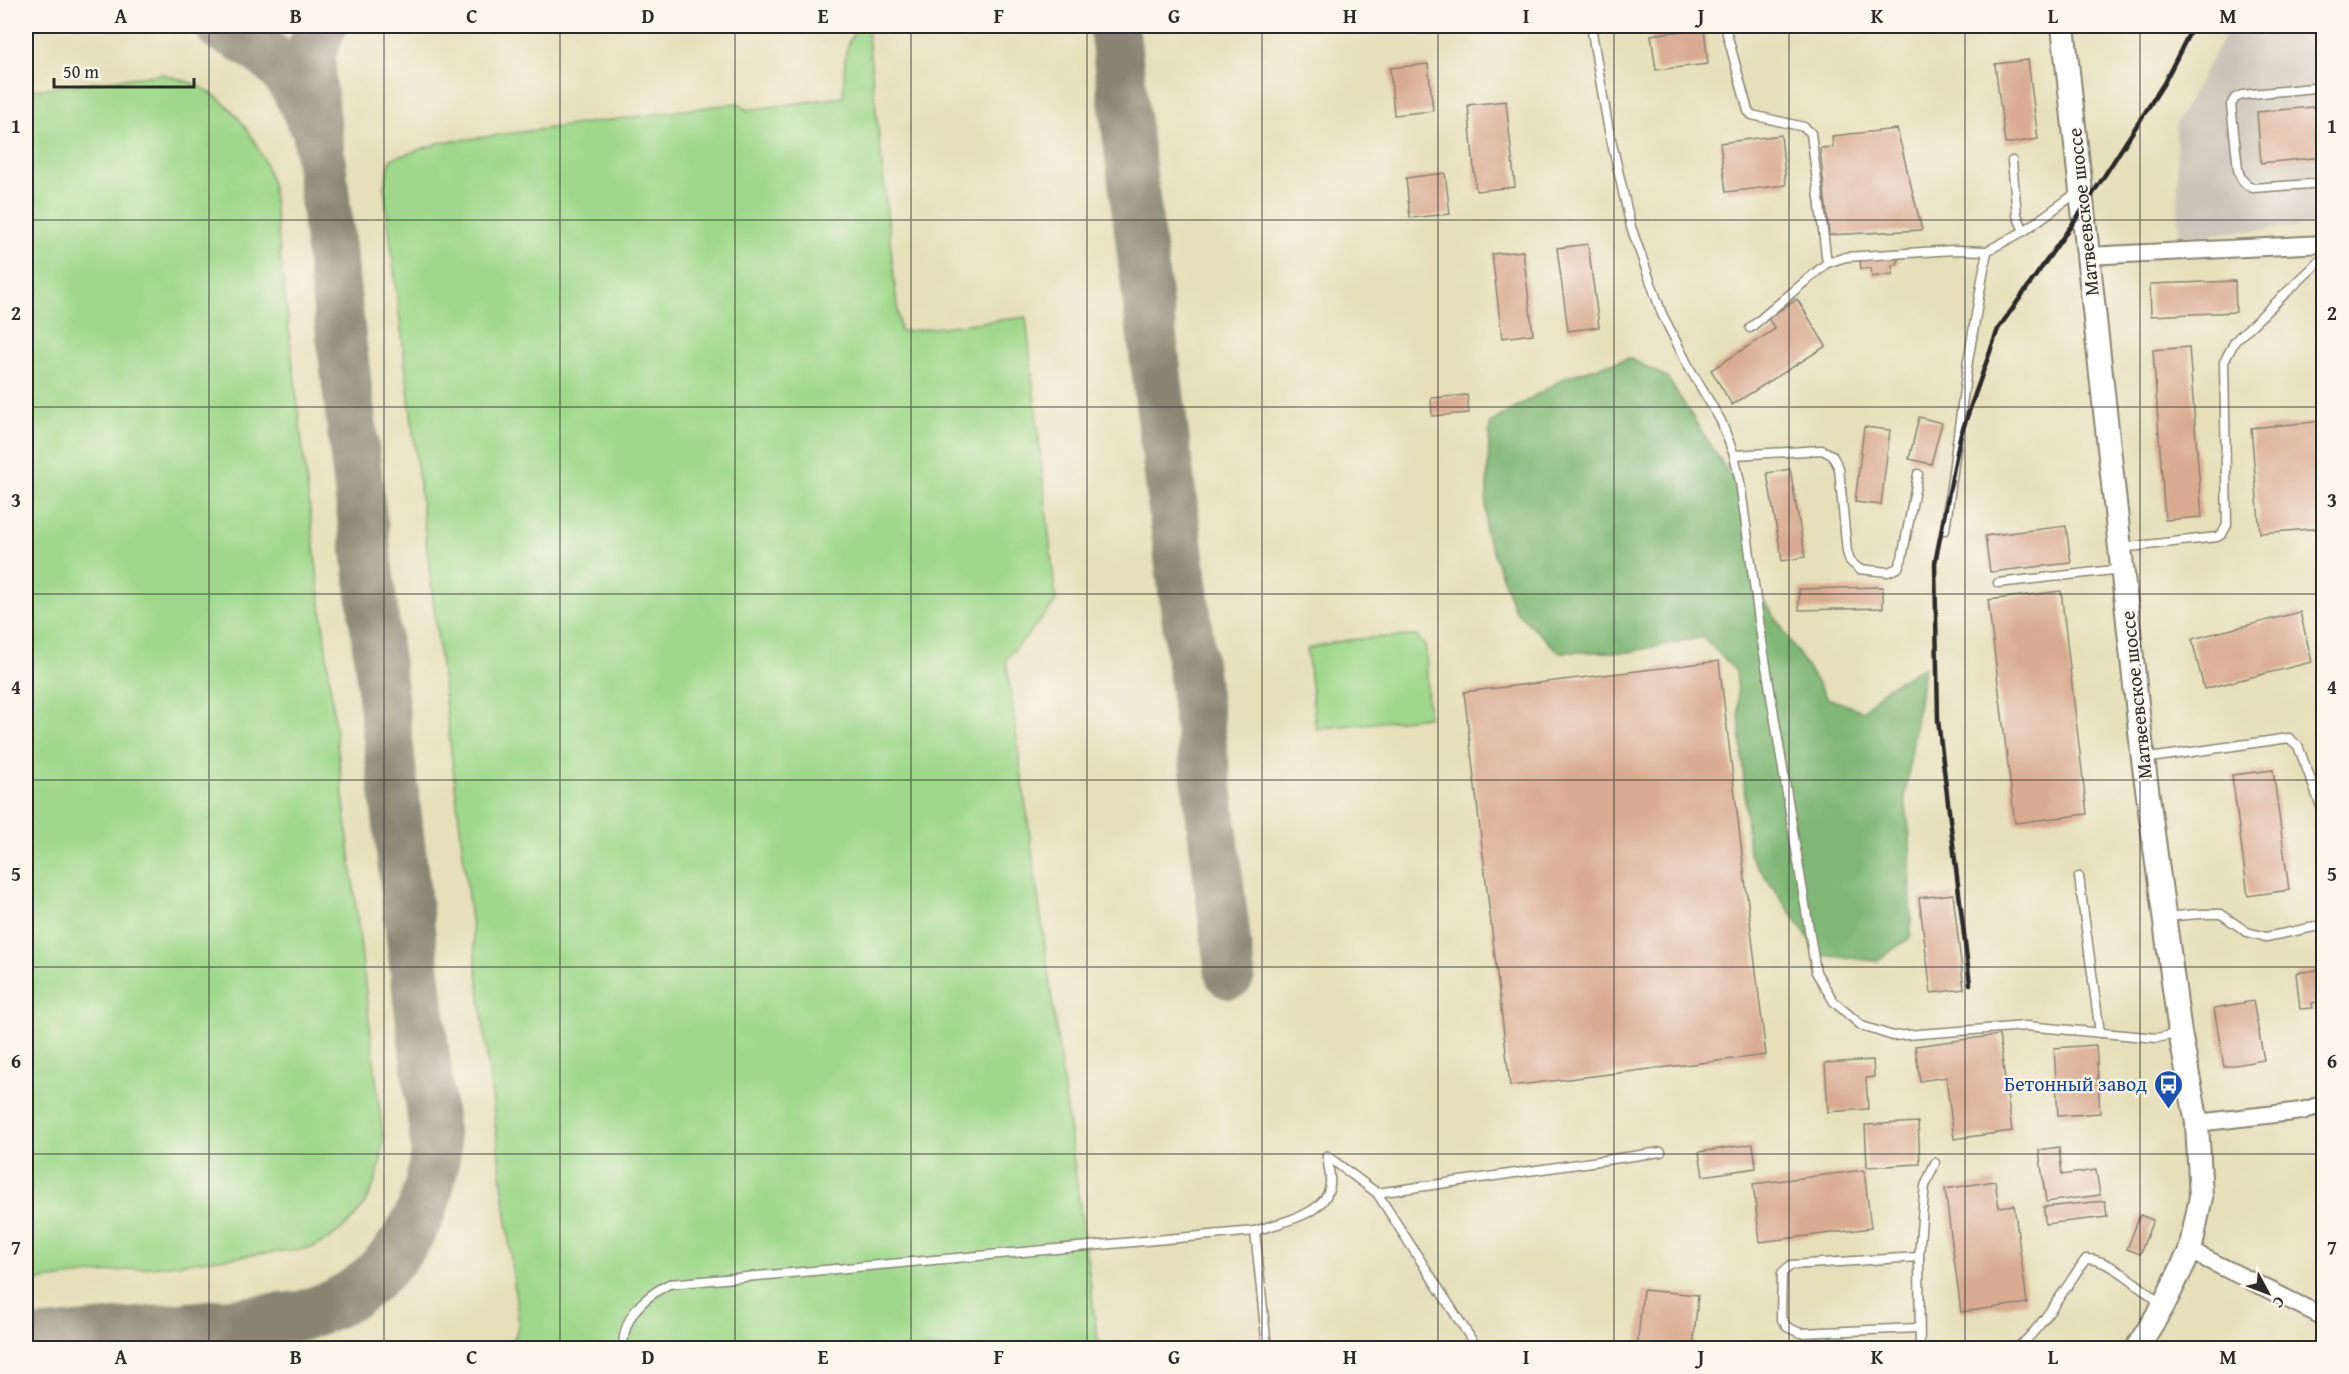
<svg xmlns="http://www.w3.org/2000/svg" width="2349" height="1374" font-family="'Gentium Book Plus',serif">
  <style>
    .industrial { fill: #cac3b8 }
    .green { fill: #9fd88a; stroke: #65825a; stroke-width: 1.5 }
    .forest { fill: #7fb876; stroke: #557250; stroke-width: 1.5 }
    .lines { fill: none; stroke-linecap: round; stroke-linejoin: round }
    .taxiway { stroke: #888572; stroke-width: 50 }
    .building { fill: #daab93 }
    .lane-casing { stroke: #888572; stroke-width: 11 }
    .street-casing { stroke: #888572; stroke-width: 20 }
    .secondary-casing { stroke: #888572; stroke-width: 26 }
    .lane { stroke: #fff; stroke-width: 8 }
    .street { stroke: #fff; stroke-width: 16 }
    .secondary { stroke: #fff; stroke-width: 22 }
    .rail { stroke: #2b2b2b; stroke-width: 4.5 }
    .grid { fill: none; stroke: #2b2b2b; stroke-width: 1.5; stroke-opacity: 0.55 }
    .labels { text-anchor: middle; stroke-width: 4.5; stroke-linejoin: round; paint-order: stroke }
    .street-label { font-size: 20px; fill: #2b2b2b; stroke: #fbf7ec }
    .transit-label { font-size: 20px; fill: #164399; stroke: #fbf7ec; text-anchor: end }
    .neatline { fill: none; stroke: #2b2b2b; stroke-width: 2 }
    .grid-label { font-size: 20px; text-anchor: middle; font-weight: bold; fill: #2b2b2b }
  </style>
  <rect width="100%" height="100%" fill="#fbf7ec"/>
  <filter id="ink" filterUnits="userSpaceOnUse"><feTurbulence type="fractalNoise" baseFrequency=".0167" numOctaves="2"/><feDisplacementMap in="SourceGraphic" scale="12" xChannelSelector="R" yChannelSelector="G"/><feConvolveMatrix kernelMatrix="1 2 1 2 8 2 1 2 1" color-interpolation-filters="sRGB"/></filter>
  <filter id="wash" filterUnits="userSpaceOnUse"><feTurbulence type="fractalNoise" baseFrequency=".008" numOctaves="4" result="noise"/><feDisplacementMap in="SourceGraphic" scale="24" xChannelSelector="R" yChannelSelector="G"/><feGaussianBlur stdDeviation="1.35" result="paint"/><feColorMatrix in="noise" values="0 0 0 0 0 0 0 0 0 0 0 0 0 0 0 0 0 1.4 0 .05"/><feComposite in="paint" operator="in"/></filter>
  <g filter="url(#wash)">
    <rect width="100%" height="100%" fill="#e6dfba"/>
    <polygon class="industrial" points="2230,26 2323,26 2323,224 2179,237 2176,123"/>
    <g class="green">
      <path d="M867,27L900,332L1026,317L1056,602L1006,659L1099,1348H485L498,1347L514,1339L519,1325L384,186L391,159L439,143L738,103L747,110L843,97C847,69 839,53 857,28Z"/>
      <path d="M162,74C177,78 192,82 206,90C240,110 262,147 272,184L383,1139C380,1191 359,1226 311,1248L26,1282V91Z"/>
      <path d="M1416,636L1426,647L1428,717L1316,729L1307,649C1343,638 1379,637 1416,636Z"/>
    </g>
    <polygon class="forest" points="1629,358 1667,377 1736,485 1760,594 1827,698 1863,711 1887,687 1924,667 1905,796 1910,837 1911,937 1876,961 1821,955 1749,854 1736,671 1703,637 1629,652 1559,652 1515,611 1485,531 1490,423 1566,377"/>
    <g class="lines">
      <g class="taxiway">
        <path d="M220,26C269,49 290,70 311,120"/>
        <polyline points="1114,26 1230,974"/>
        <path d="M26,1343L302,1316C314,1311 328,1307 340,1301C372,1285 403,1250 418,1218C428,1197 432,1174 436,1152L311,78V51L322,26"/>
      </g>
    </g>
    <g id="blocks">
      <g class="building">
        <polygon points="1704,28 1708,64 1656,70 1651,35"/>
        <polygon points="2028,60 2038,139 2005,144 1995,64"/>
        <polygon points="1428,64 1433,111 1394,115 1390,68"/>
        <polygon points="1506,101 1515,187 1476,191 1468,105"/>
        <polygon points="2324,106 2324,157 2261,163 2257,112"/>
        <polygon points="1897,129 1922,230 1829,235 1820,148 1833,147 1832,136"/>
        <polygon points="1781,135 1786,185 1726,192 1720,143"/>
        <polygon points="1445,173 1450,214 1410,218 1406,178"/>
        <polygon points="1588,244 1599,327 1568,331 1557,248"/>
        <polygon points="1523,251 1533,334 1502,338 1492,254"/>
        <polygon points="1860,259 1899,259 1897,265 1892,265 1893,274 1872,277 1871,268 1861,269"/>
        <polygon points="2235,281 2236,312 2151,316 2150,284"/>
        <polygon points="1797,299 1826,346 1732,405 1711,370 1775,329 1768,318"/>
        <polygon points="2189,347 2202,517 2165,520 2153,350"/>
        <polygon points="1467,395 1469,413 1432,416 1431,398"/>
        <polygon points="1919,417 1942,423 1931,464 1909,459"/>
        <polygon points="2324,421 2324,528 2260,533 2251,428"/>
        <polygon points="1864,427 1890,430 1881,505 1855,502"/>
        <polygon points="1790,469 1805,557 1782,561 1767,473"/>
        <polygon points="2066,526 2071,563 1990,572 1985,536"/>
        <polygon points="1883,587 1883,608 1799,610 1799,589"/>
        <polygon points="2061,591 2087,814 2015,823 1988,600"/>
        <polygon points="2300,612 2312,662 2204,689 2192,639"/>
        <polygon points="1719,661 1766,1055 1510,1086 1464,692"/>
        <polygon points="2273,770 2289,890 2248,896 2232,775"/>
        <polygon points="1953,894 1964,989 1931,993 1919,898"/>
        <polygon points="2324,969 2324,1001 2312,1003 2313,1008 2300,1009 2296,973"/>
        <polygon points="2253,1001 2264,1060 2224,1067 2214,1008"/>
        <polygon points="1999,1035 2012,1131 1954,1139 1946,1077 1920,1081 1915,1046"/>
        <polygon points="2096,1045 2100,1113 2058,1116 2054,1048"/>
        <polygon points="1873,1060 1874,1077 1866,1078 1868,1109 1828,1112 1825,1063"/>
        <polygon points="1918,1122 1920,1164 1867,1167 1865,1125"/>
        <polygon points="1753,1144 1756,1168 1703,1176 1699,1152"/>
        <polygon points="2059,1147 2062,1175 2096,1170 2100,1195 2046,1202 2039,1150"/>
        <polygon points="1864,1170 1871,1228 1760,1242 1753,1184"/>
        <polygon points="1995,1181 1999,1207 2014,1205 2027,1303 1961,1312 1945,1189"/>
        <polygon points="2105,1201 2107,1217 2045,1224 2044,1207"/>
        <polygon points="2140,1215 2153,1220 2140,1254 2127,1249"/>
        <polygon points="1643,1290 1698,1295 1693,1348 1637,1348"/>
      </g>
    </g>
  </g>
  <g filter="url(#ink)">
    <use href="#blocks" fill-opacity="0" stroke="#888572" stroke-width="1.5"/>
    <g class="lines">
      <defs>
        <g id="lane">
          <polyline points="1591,26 1608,126 1631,227 1662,314 1690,369 1721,421 1734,455 1740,482 1761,635 1816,972 1834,1002 1862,1026 1893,1036 2026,1026 2157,1038 2180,1033"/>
          <polyline points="1725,26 1748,111 1752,115 1804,127 1811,133 1827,263"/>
          <path d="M2324,87L2242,95L2235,98L2231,105L2238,169C2240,179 2244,184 2253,188L2324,183"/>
          <polyline points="2012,161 2017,215 2024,231"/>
          <polyline points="1750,328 1827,263 1846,257 1954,250 1987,251 2024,231 2079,191"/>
          <polyline points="1734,455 1822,450 1832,455 1839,468 1847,552 1850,561 1859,569 1888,572 1898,568 1902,558 1918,474"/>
          <polyline points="1945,530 1968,361 1987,251"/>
          <polyline points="2120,548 2217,537 2222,534 2227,525 2224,362 2235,341 2324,257"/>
          <polyline points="1998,583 2122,569"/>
          <polyline points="2143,759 2289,738 2298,746 2324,814"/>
          <polyline points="2079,877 2100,1033"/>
          <polyline points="2165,917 2198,914 2221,914 2247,932 2266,937 2324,925"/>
          <polyline points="1327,1156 1377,1193 1477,1348"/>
          <polyline points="1377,1193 1661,1152"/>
          <polyline points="1255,1231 1267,1348"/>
          <polyline points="1918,1328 1800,1333 1787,1327 1781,1318 1782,1273 1791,1265 1919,1257"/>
          <path d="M623,1348C623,1317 642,1298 669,1284L1255,1231C1279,1222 1327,1216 1330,1184C1331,1175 1328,1165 1327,1156"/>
          <polyline points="1920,1348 1919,1257 1923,1205 1925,1186 1935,1163"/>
          <path d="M2013,1348C2033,1344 2071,1278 2086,1259C2110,1258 2142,1289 2161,1304"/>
        </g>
        <g id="street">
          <polyline points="2087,256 2324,244"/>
          <polyline points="2197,1123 2302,1111 2324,1104"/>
          <polyline points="2190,1251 2324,1317"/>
        </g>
        <polyline id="secondary" points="2063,26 2143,759 2180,1033 2197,1123 2201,1197 2190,1251 2163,1306 2137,1348"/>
      </defs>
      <use href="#lane" class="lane-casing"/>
      <use href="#street" class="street-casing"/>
      <use href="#secondary" class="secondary-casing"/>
      <use href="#lane" class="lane"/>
      <use href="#street" class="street"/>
      <use href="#secondary" class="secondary"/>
      <polyline class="rail" points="1970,984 1938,720 1935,563 1960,437 1998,329 2083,209 2164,83 2193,26"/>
    </g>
  </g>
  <path class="grid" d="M209,26V1348M384,26V1348M560,26V1348M735,26V1348M911,26V1348M1087,26V1348M1262,26V1348M1438,26V1348M1614,26V1348M1789,26V1348M1965,26V1348M2140,26V1348M26,220H2324M26,407H2324M26,594H2324M26,780H2324M26,967H2324M26,1154H2324"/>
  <defs>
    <symbol id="bus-pin" viewBox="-11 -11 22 30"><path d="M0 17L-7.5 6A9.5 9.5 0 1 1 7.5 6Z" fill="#1a4fb4" stroke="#fbf7ec"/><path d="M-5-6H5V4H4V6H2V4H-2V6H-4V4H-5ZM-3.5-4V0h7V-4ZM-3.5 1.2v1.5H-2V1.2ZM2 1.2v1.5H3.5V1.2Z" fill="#fff"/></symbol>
  </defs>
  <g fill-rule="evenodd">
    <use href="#bus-pin" x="2152" y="1068" width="33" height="45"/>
  </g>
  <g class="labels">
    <g class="street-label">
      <text transform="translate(2083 212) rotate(-96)" y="7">Матвеевское шоссе</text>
      <text transform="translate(2136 695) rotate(-96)" y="7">Матвеевское шоссе</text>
    </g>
    <g class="transit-label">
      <text x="2147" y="1091">Бетонный завод</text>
    </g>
  </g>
  <rect width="2349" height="1374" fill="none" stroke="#fbf7ec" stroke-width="66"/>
  <g transform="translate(2268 1293) rotate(131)" stroke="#fbf7ec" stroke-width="4.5" paint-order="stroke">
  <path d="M0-4.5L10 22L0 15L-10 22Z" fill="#2b2b2b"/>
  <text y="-9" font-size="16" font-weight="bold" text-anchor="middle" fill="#2b2b2b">С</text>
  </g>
  <path d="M54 78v9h140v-9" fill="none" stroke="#2b2b2b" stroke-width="3"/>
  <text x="63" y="78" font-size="18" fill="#2b2b2b" stroke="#fbf7ec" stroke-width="4.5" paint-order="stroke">50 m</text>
  <rect x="33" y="33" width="2283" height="1308" class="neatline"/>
  <g class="grid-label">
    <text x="121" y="23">A</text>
    <text x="296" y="23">B</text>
    <text x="472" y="23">C</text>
    <text x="648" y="23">D</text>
    <text x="823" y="23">E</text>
    <text x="999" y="23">F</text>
    <text x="1174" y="23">G</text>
    <text x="1350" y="23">H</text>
    <text x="1526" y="23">I</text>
    <text x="1701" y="23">J</text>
    <text x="1877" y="23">K</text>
    <text x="2053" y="23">L</text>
    <text x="2228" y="23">M</text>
    <text x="16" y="133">1</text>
    <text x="2332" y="133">1</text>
    <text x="16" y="320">2</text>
    <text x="2332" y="320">2</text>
    <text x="16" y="507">3</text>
    <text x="2332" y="507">3</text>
    <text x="16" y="694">4</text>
    <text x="2332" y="694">4</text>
    <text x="16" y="881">5</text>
    <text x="2332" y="881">5</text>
    <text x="16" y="1068">6</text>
    <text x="2332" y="1068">6</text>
    <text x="16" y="1254">7</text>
    <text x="2332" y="1254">7</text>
    <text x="121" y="1364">A</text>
    <text x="296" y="1364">B</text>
    <text x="472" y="1364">C</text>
    <text x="648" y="1364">D</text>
    <text x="823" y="1364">E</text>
    <text x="999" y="1364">F</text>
    <text x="1174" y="1364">G</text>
    <text x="1350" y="1364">H</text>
    <text x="1526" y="1364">I</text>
    <text x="1701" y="1364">J</text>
    <text x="1877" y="1364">K</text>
    <text x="2053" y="1364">L</text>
    <text x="2228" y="1364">M</text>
  </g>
</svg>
